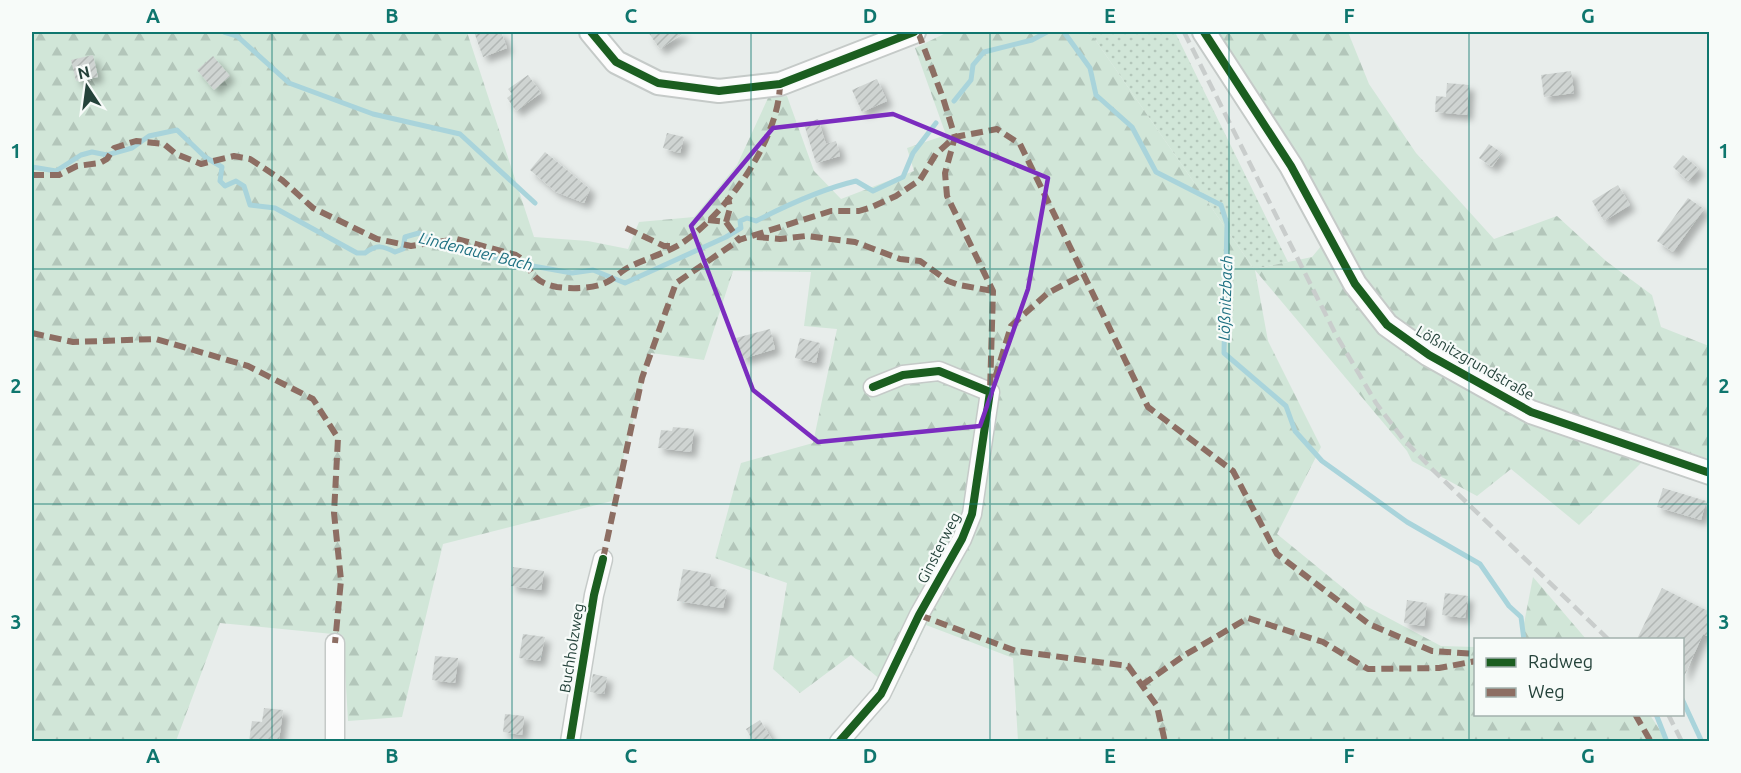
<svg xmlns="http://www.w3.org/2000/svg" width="1741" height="773" font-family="Ubuntu,sans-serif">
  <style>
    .green { fill: url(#green-dots) }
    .forest { fill: url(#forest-firs) }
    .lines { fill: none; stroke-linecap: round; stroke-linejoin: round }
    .stream { stroke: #a9d4db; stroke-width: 5 }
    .building { fill: url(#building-hatch); filter: url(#shadow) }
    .minor-casing { stroke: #c5cac8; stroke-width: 21 }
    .tertiary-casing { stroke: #c5cac8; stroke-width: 26 }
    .minor { stroke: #fcfcfc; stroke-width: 18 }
    .tertiary { stroke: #fcfcfc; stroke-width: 22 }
    .rail { stroke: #c9cdcc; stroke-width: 4.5; stroke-dasharray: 12 6; stroke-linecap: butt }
    .quiet { stroke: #8d6e63; stroke-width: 6; stroke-dasharray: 12 6; stroke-linecap: butt }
    .cycleway-casing { stroke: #f7fbf9; stroke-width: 11 }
    .cycleway { stroke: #1b5e20; stroke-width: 8 }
    .marked { fill: none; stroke: #7b2cbf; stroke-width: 4.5; stroke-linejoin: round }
    .grid { fill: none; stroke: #0f766e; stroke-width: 1.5; stroke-opacity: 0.55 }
    .labels { text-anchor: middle; stroke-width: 4.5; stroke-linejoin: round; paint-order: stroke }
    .street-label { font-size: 15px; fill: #24423a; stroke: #f7fbf9 }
    .water-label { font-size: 16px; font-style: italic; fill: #1c6f80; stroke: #f7fbf9 }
    .neatline { fill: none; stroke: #0f766e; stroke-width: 2 }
    .grid-label { font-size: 20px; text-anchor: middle; font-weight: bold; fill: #0f766e }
  </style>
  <defs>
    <pattern id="green-dots" width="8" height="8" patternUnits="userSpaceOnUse" patternTransform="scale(1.5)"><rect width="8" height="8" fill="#d1e6d8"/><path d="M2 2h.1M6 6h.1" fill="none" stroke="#b3c6ba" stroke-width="1.8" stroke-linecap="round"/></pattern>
    <pattern id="forest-firs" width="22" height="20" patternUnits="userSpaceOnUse" patternTransform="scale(1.5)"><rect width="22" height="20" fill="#d1e6d8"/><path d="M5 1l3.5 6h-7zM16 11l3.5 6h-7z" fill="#b3c6ba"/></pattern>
    <pattern id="building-hatch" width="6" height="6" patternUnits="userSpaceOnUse" patternTransform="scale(1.5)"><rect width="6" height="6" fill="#cfd4d2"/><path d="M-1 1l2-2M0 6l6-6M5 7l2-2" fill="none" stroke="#b2b7b5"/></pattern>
    <filter id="shadow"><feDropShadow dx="5.5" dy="5.5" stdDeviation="3" flood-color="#0004"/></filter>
  </defs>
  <rect width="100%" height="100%" fill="#e8edeb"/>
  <polygon class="green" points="1084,32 1175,32 1288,262 1254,269 1094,38"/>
  <g class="forest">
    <polygon points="32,32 467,32 534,237 588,241 628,249 639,222 694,217 737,165 768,98 787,96 814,171 841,199 914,171 907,148 946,135 915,48 948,32 1084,32 1094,38 1254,269 1312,257 1337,227 1208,32 1348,32 1369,84 1416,153 1494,239 1557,216 1606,261 1652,295 1661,327 1709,346 1709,459 1661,443 1579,525 1511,469 1477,496 1412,461 1407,451 1255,270 1268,341 1321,447 1277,534 1364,605 1441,646 1475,647 1476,714 1650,715 1667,741 1018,741 1013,658 926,625 894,691 851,655 800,693 773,669 787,583 715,558 741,463 813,443 837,329 804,326 811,272 733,271 704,360 651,353 612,501 443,544 402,717 348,721 343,635 220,623 176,741 32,741"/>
    <polygon points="1533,577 1586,639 1521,639"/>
  </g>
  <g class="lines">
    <g class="stream">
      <polyline points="224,32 237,36 289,83 373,114 460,134 535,203"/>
      <polyline points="1064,32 1090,68 1096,95 1132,127 1156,172 1221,205 1227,224 1224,353 1286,406 1295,431 1322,461 1407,522 1480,564 1509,606 1521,617 1524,640"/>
      <polyline points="954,101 971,80 973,65 984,52 1032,40 1047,32"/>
      <path d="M32,167L56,171L81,155L92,152L107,155L132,148L149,136L177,130L205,157L222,167L220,181L225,186L236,181L244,186L250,205L275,208L357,253H365C377,244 383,246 395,252L403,249L405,237L419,233L442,244L516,263L572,273L593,270L625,283L726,237L741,228L740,221L747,218L756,221C787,205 822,189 856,181L873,191L903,177L913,153L936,123"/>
      <polyline points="1682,699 1702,742"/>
      <polyline points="1656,714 1667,742"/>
    </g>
  </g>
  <g class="building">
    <polygon points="474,32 501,32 507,48 483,57"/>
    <polygon points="648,32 685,32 660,49"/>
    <polygon points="93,55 98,77 76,81 71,60"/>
    <polygon points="213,56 230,76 214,90 197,70"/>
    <polygon points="1571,71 1574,93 1544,97 1541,75"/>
    <polygon points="528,75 541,93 516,111 507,98 512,94 508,89"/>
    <polygon points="877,79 887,101 862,112 852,90"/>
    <polygon points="1447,83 1469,85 1467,115 1435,112 1436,96 1446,97"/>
    <polygon points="818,119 826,144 836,141 840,156 816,163 804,124"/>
    <polygon points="667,133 684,137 680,153 663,148"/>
    <polygon points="1489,144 1502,153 1492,167 1479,158"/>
    <polygon points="545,152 590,189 584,203 556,192 530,170"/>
    <polygon points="1683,155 1699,169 1688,181 1673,167"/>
    <polygon points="1618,185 1630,205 1604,221 1592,201"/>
    <polygon points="1688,198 1704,209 1673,252 1657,241"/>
    <polygon points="770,329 775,349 742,359 736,338"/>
    <polygon points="800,338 820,343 816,363 795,358"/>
    <polygon points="673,427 694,429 691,452 658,448 661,430 672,431"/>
    <polygon points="1663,488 1706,501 1701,520 1657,507"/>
    <polygon points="513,567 544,571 541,590 511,586"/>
    <polygon points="683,569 711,574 709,586 727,590 723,608 677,601"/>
    <polygon points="1662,588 1710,612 1710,637 1703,634 1683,679 1683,639 1637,639"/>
    <polygon points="1445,593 1468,596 1465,618 1442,615"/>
    <polygon points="1407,600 1427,603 1424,626 1404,623"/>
    <polygon points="523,634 545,637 540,661 519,658"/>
    <polygon points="435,656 458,658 455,683 432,680"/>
    <polygon points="593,674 607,677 604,694 590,692"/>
    <polygon points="264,708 283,710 279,741 249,741 252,721 262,722"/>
    <polygon points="505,714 524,716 522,735 503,732"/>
    <polygon points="760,720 773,741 753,741 746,729"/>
  </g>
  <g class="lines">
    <defs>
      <g id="minor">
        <polyline points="335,742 335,643"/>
        <polyline points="570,742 594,595 603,559"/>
        <polyline points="839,742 881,694 919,615 962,539 972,514 990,392 939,371 903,375 873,387"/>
      </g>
      <g id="tertiary">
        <polyline points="591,32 616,62 658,83 719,91 780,84 914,32"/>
        <polyline points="1204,32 1291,166 1355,284 1387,325 1429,355 1531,412 1710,473"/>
      </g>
    </defs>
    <use href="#minor" class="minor-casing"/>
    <use href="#tertiary" class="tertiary-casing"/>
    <use href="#minor" class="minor"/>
    <use href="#tertiary" class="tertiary"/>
    <g class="rail">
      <polyline points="1184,32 1335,333 1376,403 1403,439 1433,470 1609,640"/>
      <polyline points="1668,714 1682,742"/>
    </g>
    <g class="quiet">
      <polyline points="918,32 943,98 955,137 945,173 947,196 993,291 990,392"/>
      <path d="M32,175H59L77,166L100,163L107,159L114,148L136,141L164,144L176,154L201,164L234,156L250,159L282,180L313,208L377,239L411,246L457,239L516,255C532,264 528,282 557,287C571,289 593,289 607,282C615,278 621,271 629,267C645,259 663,254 679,245C726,215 779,140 780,84"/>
      <polyline points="708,220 726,222 739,240 831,211 859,211 872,207 896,196 920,180 936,154 955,137 997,129 1020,144 1148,407 1233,471 1277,554 1369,624 1432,651 1476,654"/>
      <polyline points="726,222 730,208 728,197"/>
      <polyline points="626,228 664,246 675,246"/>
      <polyline points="757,237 780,239 806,236 855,242 900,259 920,261 948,281 959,285 993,291"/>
      <polyline points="32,333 73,342 156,339 248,366 313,399 338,438 334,513 341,580 335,643"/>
      <polyline points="995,378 1011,326 1048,293 1084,274"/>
      <polyline points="603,559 642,378 676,283 739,240"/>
      <polyline points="919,615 1016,651 1128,666 1157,706 1165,742"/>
      <polyline points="1142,685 1185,655 1248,618 1323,642 1368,669 1439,668 1476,661"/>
      <polyline points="1635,714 1651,742"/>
    </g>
    <defs>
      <g id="cycleway">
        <polyline points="591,32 616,62 658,83 719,91 780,84 914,32"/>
        <polyline points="1204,32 1291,166 1355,284 1387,325 1429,355 1531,412 1710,473"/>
        <polyline points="570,742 594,595 603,559"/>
        <polyline points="839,742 881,694 919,615 962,539 972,514 990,392 939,371 903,375 873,387"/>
      </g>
    </defs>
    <use href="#cycleway" class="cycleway-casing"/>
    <use href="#cycleway" class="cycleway"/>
  </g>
  <path class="marked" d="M893,114L1048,178L1028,289L980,426L818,442L753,390L691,226L773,128Z"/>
  <path class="grid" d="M272,32V742M512,32V742M751,32V742M990,32V742M1229,32V742M1469,32V742M32,269H1710M32,504H1710"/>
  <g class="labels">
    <g class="street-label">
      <text transform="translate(1475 363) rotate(30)" y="5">Lößnitzgrundstraße</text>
      <text transform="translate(939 548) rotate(-63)" y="5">Ginsterweg</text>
      <text transform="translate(572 648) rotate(-81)" y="5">Buchholzweg</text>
    </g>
    <g class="water-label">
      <text transform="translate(476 251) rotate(14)" y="6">Lindenauer Bach</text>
      <text transform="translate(1225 298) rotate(-88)" y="6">Lößnitzbach</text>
    </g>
  </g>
  <rect width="1741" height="773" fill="none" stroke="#f7fbf9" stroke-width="66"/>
  <rect x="1474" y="638" width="210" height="78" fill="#f7fbf9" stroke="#a3b1ad" stroke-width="1.5"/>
  <rect x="1486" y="658" width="30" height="9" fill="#1b5e20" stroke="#a3b1ad" stroke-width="1.5"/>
  <text x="1528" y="668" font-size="18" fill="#24423a">Radweg</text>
  <rect x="1486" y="688" width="30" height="9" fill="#8d6e63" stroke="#a3b1ad" stroke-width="1.5"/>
  <text x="1528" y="698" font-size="18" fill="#24423a">Weg</text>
  <g transform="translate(87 87) rotate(347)" stroke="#f7fbf9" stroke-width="4.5" paint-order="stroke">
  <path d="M0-4.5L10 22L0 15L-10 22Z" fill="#24423a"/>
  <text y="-9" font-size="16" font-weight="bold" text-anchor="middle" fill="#24423a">N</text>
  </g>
  <rect x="33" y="33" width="1675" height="707" class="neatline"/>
  <g class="grid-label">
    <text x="153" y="23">A</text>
    <text x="392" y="23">B</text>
    <text x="631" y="23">C</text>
    <text x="870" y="23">D</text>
    <text x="1110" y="23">E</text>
    <text x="1349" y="23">F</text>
    <text x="1588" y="23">G</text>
    <text x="16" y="158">1</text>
    <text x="1724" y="158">1</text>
    <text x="16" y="393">2</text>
    <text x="1724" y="393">2</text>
    <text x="16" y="629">3</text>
    <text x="1724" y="629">3</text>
    <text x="153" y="763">A</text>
    <text x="392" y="763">B</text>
    <text x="631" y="763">C</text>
    <text x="870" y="763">D</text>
    <text x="1110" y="763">E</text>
    <text x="1349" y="763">F</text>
    <text x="1588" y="763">G</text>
  </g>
</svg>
